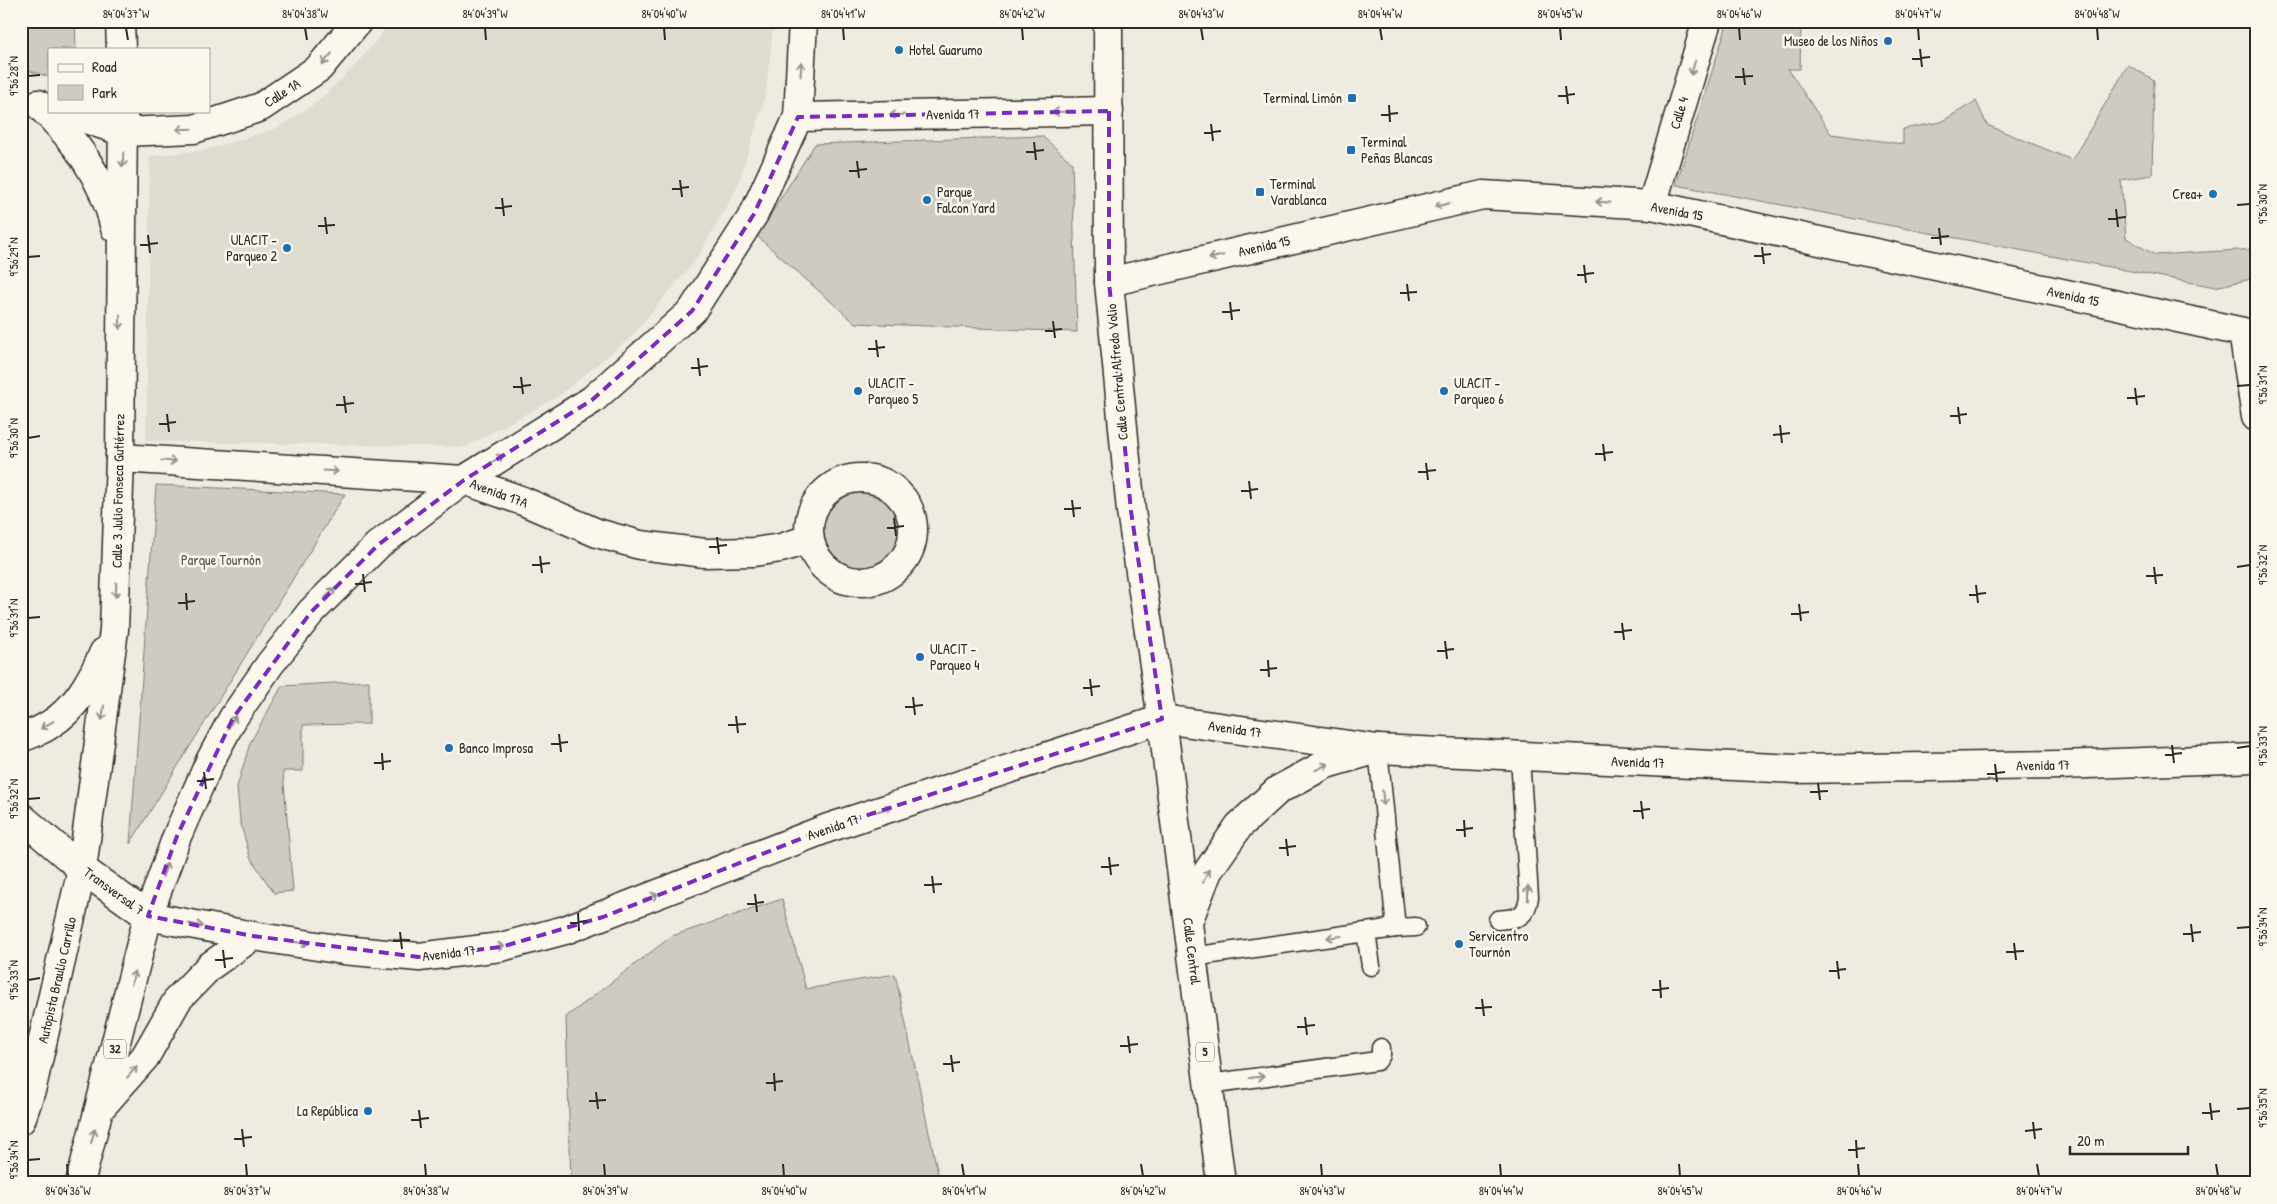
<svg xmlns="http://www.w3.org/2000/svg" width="2277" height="1204" font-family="'Patrick Hand',sans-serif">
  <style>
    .built { fill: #dedbd1 }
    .green { fill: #cecbc2; stroke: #7c7b76 }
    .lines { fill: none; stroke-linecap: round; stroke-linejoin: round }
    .lane-casing { stroke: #2b2b2b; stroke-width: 21 }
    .street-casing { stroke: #2b2b2b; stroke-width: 31 }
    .secondary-casing { stroke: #2b2b2b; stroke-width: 31 }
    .primary-casing { stroke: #2b2b2b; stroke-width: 31 }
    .highway-casing { stroke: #2b2b2b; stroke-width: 31 }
    .lane { stroke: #fbf7ec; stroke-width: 18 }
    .street { stroke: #fbf7ec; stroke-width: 28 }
    .secondary { stroke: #fbf7ec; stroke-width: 28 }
    .primary { stroke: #fbf7ec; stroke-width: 28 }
    .highway { stroke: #fbf7ec; stroke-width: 28 }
    .oneway { stroke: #93918c }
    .marked { fill: none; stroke: #7b2cbf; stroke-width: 4; stroke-dasharray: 10 6; stroke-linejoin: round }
    .ticks { fill: none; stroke: #2b2b2b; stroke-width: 2 }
    .poi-dot { fill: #1f6fb2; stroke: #fbf7ec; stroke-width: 2 }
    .labels { text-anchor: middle; stroke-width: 5; stroke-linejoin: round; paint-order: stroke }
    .shield { fill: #fbf7ec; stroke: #696865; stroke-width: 1 }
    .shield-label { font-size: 12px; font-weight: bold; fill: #2b2b2b }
    .poi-label { font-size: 14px; fill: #2b2b2b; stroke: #fbf7ec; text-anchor: start }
    .street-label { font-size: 14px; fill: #2b2b2b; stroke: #fbf7ec }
    .park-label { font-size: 14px; fill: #545351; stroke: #fbf7ec }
    .neatline { fill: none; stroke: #2b2b2b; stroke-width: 2 }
    .ticks-label { font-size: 12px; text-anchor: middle; fill: #2b2b2b }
  </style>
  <rect width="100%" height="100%" fill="#eeebe0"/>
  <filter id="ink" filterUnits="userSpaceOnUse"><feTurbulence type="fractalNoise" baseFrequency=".02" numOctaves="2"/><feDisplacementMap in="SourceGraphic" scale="10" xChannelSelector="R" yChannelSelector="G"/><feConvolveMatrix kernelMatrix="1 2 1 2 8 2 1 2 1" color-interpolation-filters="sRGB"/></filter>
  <g filter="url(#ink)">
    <polygon class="built" points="389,21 774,21 765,98 737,188 698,257 630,338 557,397 465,447 146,441 150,156 205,150 275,129 315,104 355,66 380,36"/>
    <g class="green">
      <polygon points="21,21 75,21 76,49 49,49 49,77 21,68"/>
      <polygon points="1728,21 1801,21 1800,69 1788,69 1831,134 1903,144 1903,129 1941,122 1976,101 1987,125 2072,160 2128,65 2154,80 2152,175 2121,180 2126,238 2155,255 2256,249 2256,278 2215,287 1676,185"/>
      <polygon points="1042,136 1072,163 1077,332 855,323 757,236 815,144"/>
      <polygon points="156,485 345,494 130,844"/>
      <circle cx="861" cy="530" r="39"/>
      <polygon points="369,681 369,724 303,725 303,771 283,771 293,891 274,893 250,857 240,821 237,787 250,743 282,686"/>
      <polygon points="782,899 806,989 895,974 940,1183 571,1183 566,1017 672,936"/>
    </g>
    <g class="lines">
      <defs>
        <g id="lane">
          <polyline points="1378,749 1396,928 1416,927"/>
          <path d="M1498,920C1517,918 1526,919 1529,897L1520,757"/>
          <polyline points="1366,932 1396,928"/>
          <polyline points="1192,957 1366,932 1371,966"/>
          <polyline points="1209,1084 1377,1061 1381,1055 1381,1048"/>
        </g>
        <g id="street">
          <polyline points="62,111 124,132 194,129 261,107 319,68 358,21"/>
          <polyline points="1652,205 1707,21"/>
          <polyline points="1109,282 1483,195 1652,205 2243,332 2256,417"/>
          <polyline points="120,458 464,480 523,501 597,533 640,545 705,553 754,552 781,548 809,539"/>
          <circle cx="861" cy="530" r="52"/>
        </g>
        <g id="secondary">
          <polyline points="120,21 121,49"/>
          <polyline points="1108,21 1109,282 1131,511 1162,719"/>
          <path d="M38,104C75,140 103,176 115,228"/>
          <polyline points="798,117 1109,111"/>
          <path d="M21,738C30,734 41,731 49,725C76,709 92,679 104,652"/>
          <polyline points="21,817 82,869 148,916 253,936 343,950 419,957 501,947 565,930 828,828 1162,719 1378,749 1796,769 2060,765 2256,758"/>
          <polyline points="82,869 114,630 120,458 123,111"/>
          <polyline points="148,916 177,836 210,761 233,718 270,664 311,612 378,545 464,480 592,400 692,311 754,214 798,117 803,21"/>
        </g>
        <g id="primary">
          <polyline points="1162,719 1221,1183"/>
          <polyline points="1189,919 1208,871 1239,826 1278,790 1326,764 1378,749"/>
        </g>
        <g id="highway">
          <polyline points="103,1105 145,1057 178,999 210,966 253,936"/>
          <polyline points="21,1120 32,1087 82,869"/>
          <polyline points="80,1183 148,916"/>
        </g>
      </defs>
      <use href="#lane" class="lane-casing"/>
      <use href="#street" class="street-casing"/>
      <use href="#secondary" class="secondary-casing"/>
      <use href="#primary" class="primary-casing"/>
      <use href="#highway" class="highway-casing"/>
      <use href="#lane" class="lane"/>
      <use href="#street" class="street"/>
      <use href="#secondary" class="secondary"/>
      <use href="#primary" class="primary"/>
      <use href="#highway" class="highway"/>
    </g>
    <defs><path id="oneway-shaft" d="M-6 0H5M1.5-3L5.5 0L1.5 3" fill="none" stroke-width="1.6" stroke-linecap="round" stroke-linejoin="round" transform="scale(1.25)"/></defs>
    <g class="oneway">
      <use href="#oneway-shaft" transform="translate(327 59) rotate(130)"/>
      <use href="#oneway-shaft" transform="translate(1693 68) rotate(107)"/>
      <use href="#oneway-shaft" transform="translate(801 69) rotate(-86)"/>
      <use href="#oneway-shaft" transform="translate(1060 112) rotate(179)"/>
      <use href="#oneway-shaft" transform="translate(897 115) rotate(179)"/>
      <use href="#oneway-shaft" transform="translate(184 129) rotate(178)"/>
      <use href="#oneway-shaft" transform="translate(123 160) rotate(92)"/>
      <use href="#oneway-shaft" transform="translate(1603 202) rotate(-177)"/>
      <use href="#oneway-shaft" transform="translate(1442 205) rotate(167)"/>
      <use href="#oneway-shaft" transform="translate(1216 257) rotate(167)"/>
      <use href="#oneway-shaft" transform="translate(120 322) rotate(90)"/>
      <use href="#oneway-shaft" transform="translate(497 459) rotate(-32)"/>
      <use href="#oneway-shaft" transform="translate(169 461) rotate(4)"/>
      <use href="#oneway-shaft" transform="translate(331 471) rotate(4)"/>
      <use href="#oneway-shaft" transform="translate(116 590) rotate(92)"/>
      <use href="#oneway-shaft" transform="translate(330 593) rotate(-45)"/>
      <use href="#oneway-shaft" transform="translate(103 713) rotate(98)"/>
      <use href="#oneway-shaft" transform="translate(232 722) rotate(-60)"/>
      <use href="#oneway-shaft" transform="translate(47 725) rotate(149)"/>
      <use href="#oneway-shaft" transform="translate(1322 767) rotate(-26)"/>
      <use href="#oneway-shaft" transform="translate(1383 798) rotate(84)"/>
      <use href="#oneway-shaft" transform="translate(885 809) rotate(-18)"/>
      <use href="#oneway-shaft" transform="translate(165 870) rotate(-70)"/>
      <use href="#oneway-shaft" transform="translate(1206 876) rotate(-66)"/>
      <use href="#oneway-shaft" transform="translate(1528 893) rotate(-90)"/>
      <use href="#oneway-shaft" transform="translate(651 897) rotate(-22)"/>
      <use href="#oneway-shaft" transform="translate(196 925) rotate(11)"/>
      <use href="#oneway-shaft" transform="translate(1334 937) rotate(172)"/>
      <use href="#oneway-shaft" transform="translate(301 943) rotate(9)"/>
      <use href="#oneway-shaft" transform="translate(497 947) rotate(-9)"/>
      <use href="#oneway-shaft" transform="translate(133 978) rotate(-76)"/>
      <use href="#oneway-shaft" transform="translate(132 1072) rotate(-49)"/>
      <use href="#oneway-shaft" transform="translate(1257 1077) rotate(-8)"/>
      <use href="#oneway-shaft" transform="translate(93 1136) rotate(-75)"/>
    </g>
  </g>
  <path class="marked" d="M1109,111V282L1131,511L1162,719L828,828L603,917L501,947L419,957L253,936L148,916L177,836L233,718L311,612L378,545L464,480L592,400L692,311L754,214L798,117Z"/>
  <path class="ticks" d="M126,28L128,40M305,28L307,40M485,28L486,40M664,28L665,40M843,28L844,40M1022,28L1023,40M1201,28L1203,40M1380,28L1382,40M1560,28L1561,40M1739,28L1740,40M1918,28L1919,40M2097,28L2098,40M1920,49L1922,67M1912,59L1930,57M1743,68L1745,85M28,76L40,75M1735,77L1753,76M1566,86L1568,104M1558,96L1575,94M1389,105L1390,122M1381,115L1398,113M1211,124L1213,141M1204,133L1221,131M1034,142L1036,160M1026,152L1044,150M857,161L859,178M849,171L867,169M680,180L682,197M672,189L689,187M502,198L504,216M2237,205L2250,204M495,208L512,206M2116,209L2118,227M325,217L327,234M2108,219L2126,217M318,226L335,225M1939,228L1941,245M148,235L150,253M1931,238L1949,236M140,245L158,243M1762,247L1764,264M1754,256L1771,254M28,257L40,256M1584,265L1586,283M1577,275L1594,273M1407,284L1409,301M1400,293L1417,292M1230,302L1232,320M1222,312L1240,310M1053,321L1055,338M1045,331L1062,329M876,340L878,357M868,349L885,347M698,358L700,376M691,368L708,366M521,377L523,394M2237,386L2250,385M513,387L531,385M2135,388L2137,405M344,396L346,413M2127,398L2145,396M336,405L354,403M1958,407L1960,424M167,414L169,432M1950,416L1967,414M159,424L176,422M1780,425L1782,443M1773,435L1790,433M28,438L40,436M1603,444L1605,461M1595,454L1613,452M1426,463L1428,480M1418,472L1436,470M1249,481L1251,499M1241,491L1258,489M1072,500L1074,517M1064,509L1081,508M894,518L896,536M887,528L904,526M717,537L719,554M709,547L727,545M540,556L542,573M532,565L550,563M2154,567L2156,584M2237,567L2250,565M363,574L365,592M2146,576L2163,575M355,584L372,582M1976,585L1978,603M186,593L187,610M1969,595L1986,593M178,603L195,601M1799,604L1801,621M1791,614L1809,612M28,618L40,617M1622,623L1624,640M1614,632L1632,630M1445,641L1447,659M1437,651L1454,649M1268,660L1269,677M1260,670L1277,668M1090,679L1092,696M1083,688L1100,686M913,697L915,715M905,707L923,705M736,716L738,733M728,725L746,724M559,734L561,752M551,744L568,742M2172,745L2174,763M2237,748L2250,746M382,753L383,770M2165,755L2182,753M374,763L391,761M1995,764L1997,782M204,772L206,789M1987,774L2005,772M197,781L214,779M1818,783L1820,800M1810,792L1828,791M28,799L40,798M1641,801L1643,819M1633,811L1650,809M1464,820L1465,837M1456,830L1473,828M1286,839L1288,856M1279,848L1296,846M1109,857L1111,875M1101,867L1119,865M932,876L934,893M924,885L942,884M755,894L757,912M747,904L764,902M578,913L579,931M570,923L587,921M2191,924L2193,942M2237,928L2250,927M400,932L402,949M2183,934L2201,932M393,941L410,940M2014,943L2016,960M223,950L225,968M2006,952L2024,951M215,960L233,958M1837,961L1839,979M1829,971L1846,969M28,980L40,978M1660,980L1661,998M1652,990L1669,988M1482,999L1484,1016M1475,1008L1492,1007M1305,1017L1307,1035M1297,1027L1315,1025M1128,1036L1130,1053M1120,1046L1138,1044M951,1055L953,1072M943,1064L960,1062M774,1073L775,1091M766,1083L783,1081M596,1092L598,1109M589,1101L606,1100M2210,1103L2212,1120M2237,1109L2250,1108M419,1110L421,1128M2202,1113L2220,1111M411,1120L429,1118M2033,1122L2035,1139M242,1129L244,1147M2025,1131L2042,1129M234,1139L252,1137M1856,1140L1857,1158M1848,1150L1865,1148M28,1160L40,1159M67,1164L68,1176M246,1164L247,1176M425,1164L426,1176M604,1164L605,1176M783,1164L784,1176M962,1164L964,1176M1141,1164L1143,1176M1321,1164L1322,1176M1500,1164L1501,1176M1679,1164L1680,1176M1858,1164L1859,1176M2037,1164L2039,1176M2216,1164L2218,1176"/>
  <g class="poi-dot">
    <circle cx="1888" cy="41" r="5"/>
    <circle cx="899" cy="50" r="5"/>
    <rect x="1347" y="93" width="10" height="10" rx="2.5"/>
    <rect x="1346" y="145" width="10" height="10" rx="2.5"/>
    <rect x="1255" y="187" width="10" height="10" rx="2.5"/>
    <circle cx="2213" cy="194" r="5"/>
    <circle cx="927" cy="200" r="5"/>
    <circle cx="287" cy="248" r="5"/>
    <circle cx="858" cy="391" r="5"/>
    <circle cx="1444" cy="391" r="5"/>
    <circle cx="920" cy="657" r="5"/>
    <circle cx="449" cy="748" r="5"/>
    <circle cx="1459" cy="944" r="5"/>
    <circle cx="368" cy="1111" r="5"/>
  </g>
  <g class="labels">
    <g class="shield">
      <rect x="104" y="1039.5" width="22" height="19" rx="4"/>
      <rect x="1196" y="1042.5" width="18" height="19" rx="4"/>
    </g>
    <g class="shield-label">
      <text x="115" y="1053">32</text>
      <text x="1205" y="1056">5</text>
    </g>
    <g class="poi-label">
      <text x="1878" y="46" text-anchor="end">Museo de los Niños</text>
      <text x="909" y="55">Hotel Guarumo</text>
      <text x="1342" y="103" text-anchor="end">Terminal Limón</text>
      <text x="1361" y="147">Terminal<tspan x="1361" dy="16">Peñas Blancas</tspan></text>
      <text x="1270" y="189">Terminal<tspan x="1270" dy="16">Varablanca</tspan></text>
      <text x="937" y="197">Parque<tspan x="937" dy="16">Falcon Yard</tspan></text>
      <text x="2203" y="199" text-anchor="end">Crea+</text>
      <text x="277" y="245" text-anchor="end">ULACIT -<tspan x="277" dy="16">Parqueo 2</tspan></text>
      <text x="868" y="388">ULACIT -<tspan x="868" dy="16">Parqueo 5</tspan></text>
      <text x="1454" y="388">ULACIT -<tspan x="1454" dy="16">Parqueo 6</tspan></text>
      <text x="930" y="654">ULACIT -<tspan x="930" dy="16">Parqueo 4</tspan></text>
      <text x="459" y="753">Banco Improsa</text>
      <text x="1469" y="941">Servicentro<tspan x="1469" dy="16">Tournón</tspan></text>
      <text x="358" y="1116" text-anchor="end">La República</text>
    </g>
    <g class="street-label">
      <text transform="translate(282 93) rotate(-33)" y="5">Calle 1A</text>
      <text transform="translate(1679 113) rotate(-73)" y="5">Calle 4</text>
      <text transform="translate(953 114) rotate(-1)" y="5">Avenida 17</text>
      <text transform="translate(1677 211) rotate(11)" y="5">Avenida 15</text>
      <text transform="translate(1264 246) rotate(-13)" y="5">Avenida 15</text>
      <text transform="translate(2073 296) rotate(12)" y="5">Avenida 15</text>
      <text transform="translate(1117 372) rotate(-95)" y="5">Calle Central Alfredo Volio</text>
      <text transform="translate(118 491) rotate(-89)" y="5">Calle 3 Julio Fonseca Gutiérrez</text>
      <text transform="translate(499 493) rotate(20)" y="5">Avenida 17A</text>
      <text transform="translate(1235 729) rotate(8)" y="5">Avenida 17</text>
      <text transform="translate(1638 762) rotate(2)" y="5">Avenida 17</text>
      <text transform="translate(2043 765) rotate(-1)" y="5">Avenida 17</text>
      <text transform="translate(833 827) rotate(-19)" y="5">Avenida 17</text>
      <text transform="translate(114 891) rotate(36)" y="5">Transversal 7</text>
      <text transform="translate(1192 951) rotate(83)" y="5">Calle Central</text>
      <text transform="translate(449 953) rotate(-7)" y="5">Avenida 17</text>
      <text transform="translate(57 980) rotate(-77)" y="5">Autopista Braulio Carrillo</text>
    </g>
    <g class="park-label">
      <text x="221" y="565">Parque Tournón</text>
    </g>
  </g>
  <rect width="2277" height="1204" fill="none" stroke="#fbf7ec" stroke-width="55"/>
  <rect x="48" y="48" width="162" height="65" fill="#fbf7ec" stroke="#a8a59f"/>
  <rect x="58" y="64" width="25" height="8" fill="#fbf7ec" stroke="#a8a59f"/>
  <text x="92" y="72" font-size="15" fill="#2b2b2b">Road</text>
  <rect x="58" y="85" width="25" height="15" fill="#cecbc2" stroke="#a8a59f"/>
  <text x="92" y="98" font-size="15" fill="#2b2b2b">Park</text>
  <path d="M2070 1146v8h118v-8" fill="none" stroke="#2b2b2b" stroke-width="2.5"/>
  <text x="2077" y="1146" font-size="15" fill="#2b2b2b" stroke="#fbf7ec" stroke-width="4" paint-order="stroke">20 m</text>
  <rect x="28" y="28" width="2222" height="1148" class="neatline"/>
  <g class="ticks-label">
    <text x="126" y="18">84°04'37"W</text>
    <text x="305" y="18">84°04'38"W</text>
    <text x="485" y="18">84°04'39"W</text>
    <text x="664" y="18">84°04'40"W</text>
    <text x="843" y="18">84°04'41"W</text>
    <text x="1022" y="18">84°04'42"W</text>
    <text x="1201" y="18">84°04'43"W</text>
    <text x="1380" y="18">84°04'44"W</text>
    <text x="1560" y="18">84°04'45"W</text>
    <text x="1739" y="18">84°04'46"W</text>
    <text x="1918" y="18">84°04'47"W</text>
    <text x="2097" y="18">84°04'48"W</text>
    <text transform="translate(14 76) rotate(-90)" y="4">9°56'28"N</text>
    <text transform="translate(2263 204) rotate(-90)" y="4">9°56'30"N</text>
    <text transform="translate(14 257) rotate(-90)" y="4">9°56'29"N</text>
    <text transform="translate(2263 385) rotate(-90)" y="4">9°56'31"N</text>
    <text transform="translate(14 438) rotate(-90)" y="4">9°56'30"N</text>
    <text transform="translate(2263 565) rotate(-90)" y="4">9°56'32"N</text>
    <text transform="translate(14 618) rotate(-90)" y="4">9°56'31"N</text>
    <text transform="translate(2263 746) rotate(-90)" y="4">9°56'33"N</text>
    <text transform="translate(14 799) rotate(-90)" y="4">9°56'32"N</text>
    <text transform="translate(2263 927) rotate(-90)" y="4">9°56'34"N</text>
    <text transform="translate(14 980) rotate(-90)" y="4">9°56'33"N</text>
    <text transform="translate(2263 1108) rotate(-90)" y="4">9°56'35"N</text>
    <text transform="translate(14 1160) rotate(-90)" y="4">9°56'34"N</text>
    <text x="68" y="1195">84°04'36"W</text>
    <text x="247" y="1195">84°04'37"W</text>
    <text x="426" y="1195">84°04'38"W</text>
    <text x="605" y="1195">84°04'39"W</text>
    <text x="784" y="1195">84°04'40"W</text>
    <text x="964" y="1195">84°04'41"W</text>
    <text x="1143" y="1195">84°04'42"W</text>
    <text x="1322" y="1195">84°04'43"W</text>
    <text x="1501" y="1195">84°04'44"W</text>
    <text x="1680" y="1195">84°04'45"W</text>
    <text x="1859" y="1195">84°04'46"W</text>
    <text x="2039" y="1195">84°04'47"W</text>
    <text x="2218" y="1195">84°04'48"W</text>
  </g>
</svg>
